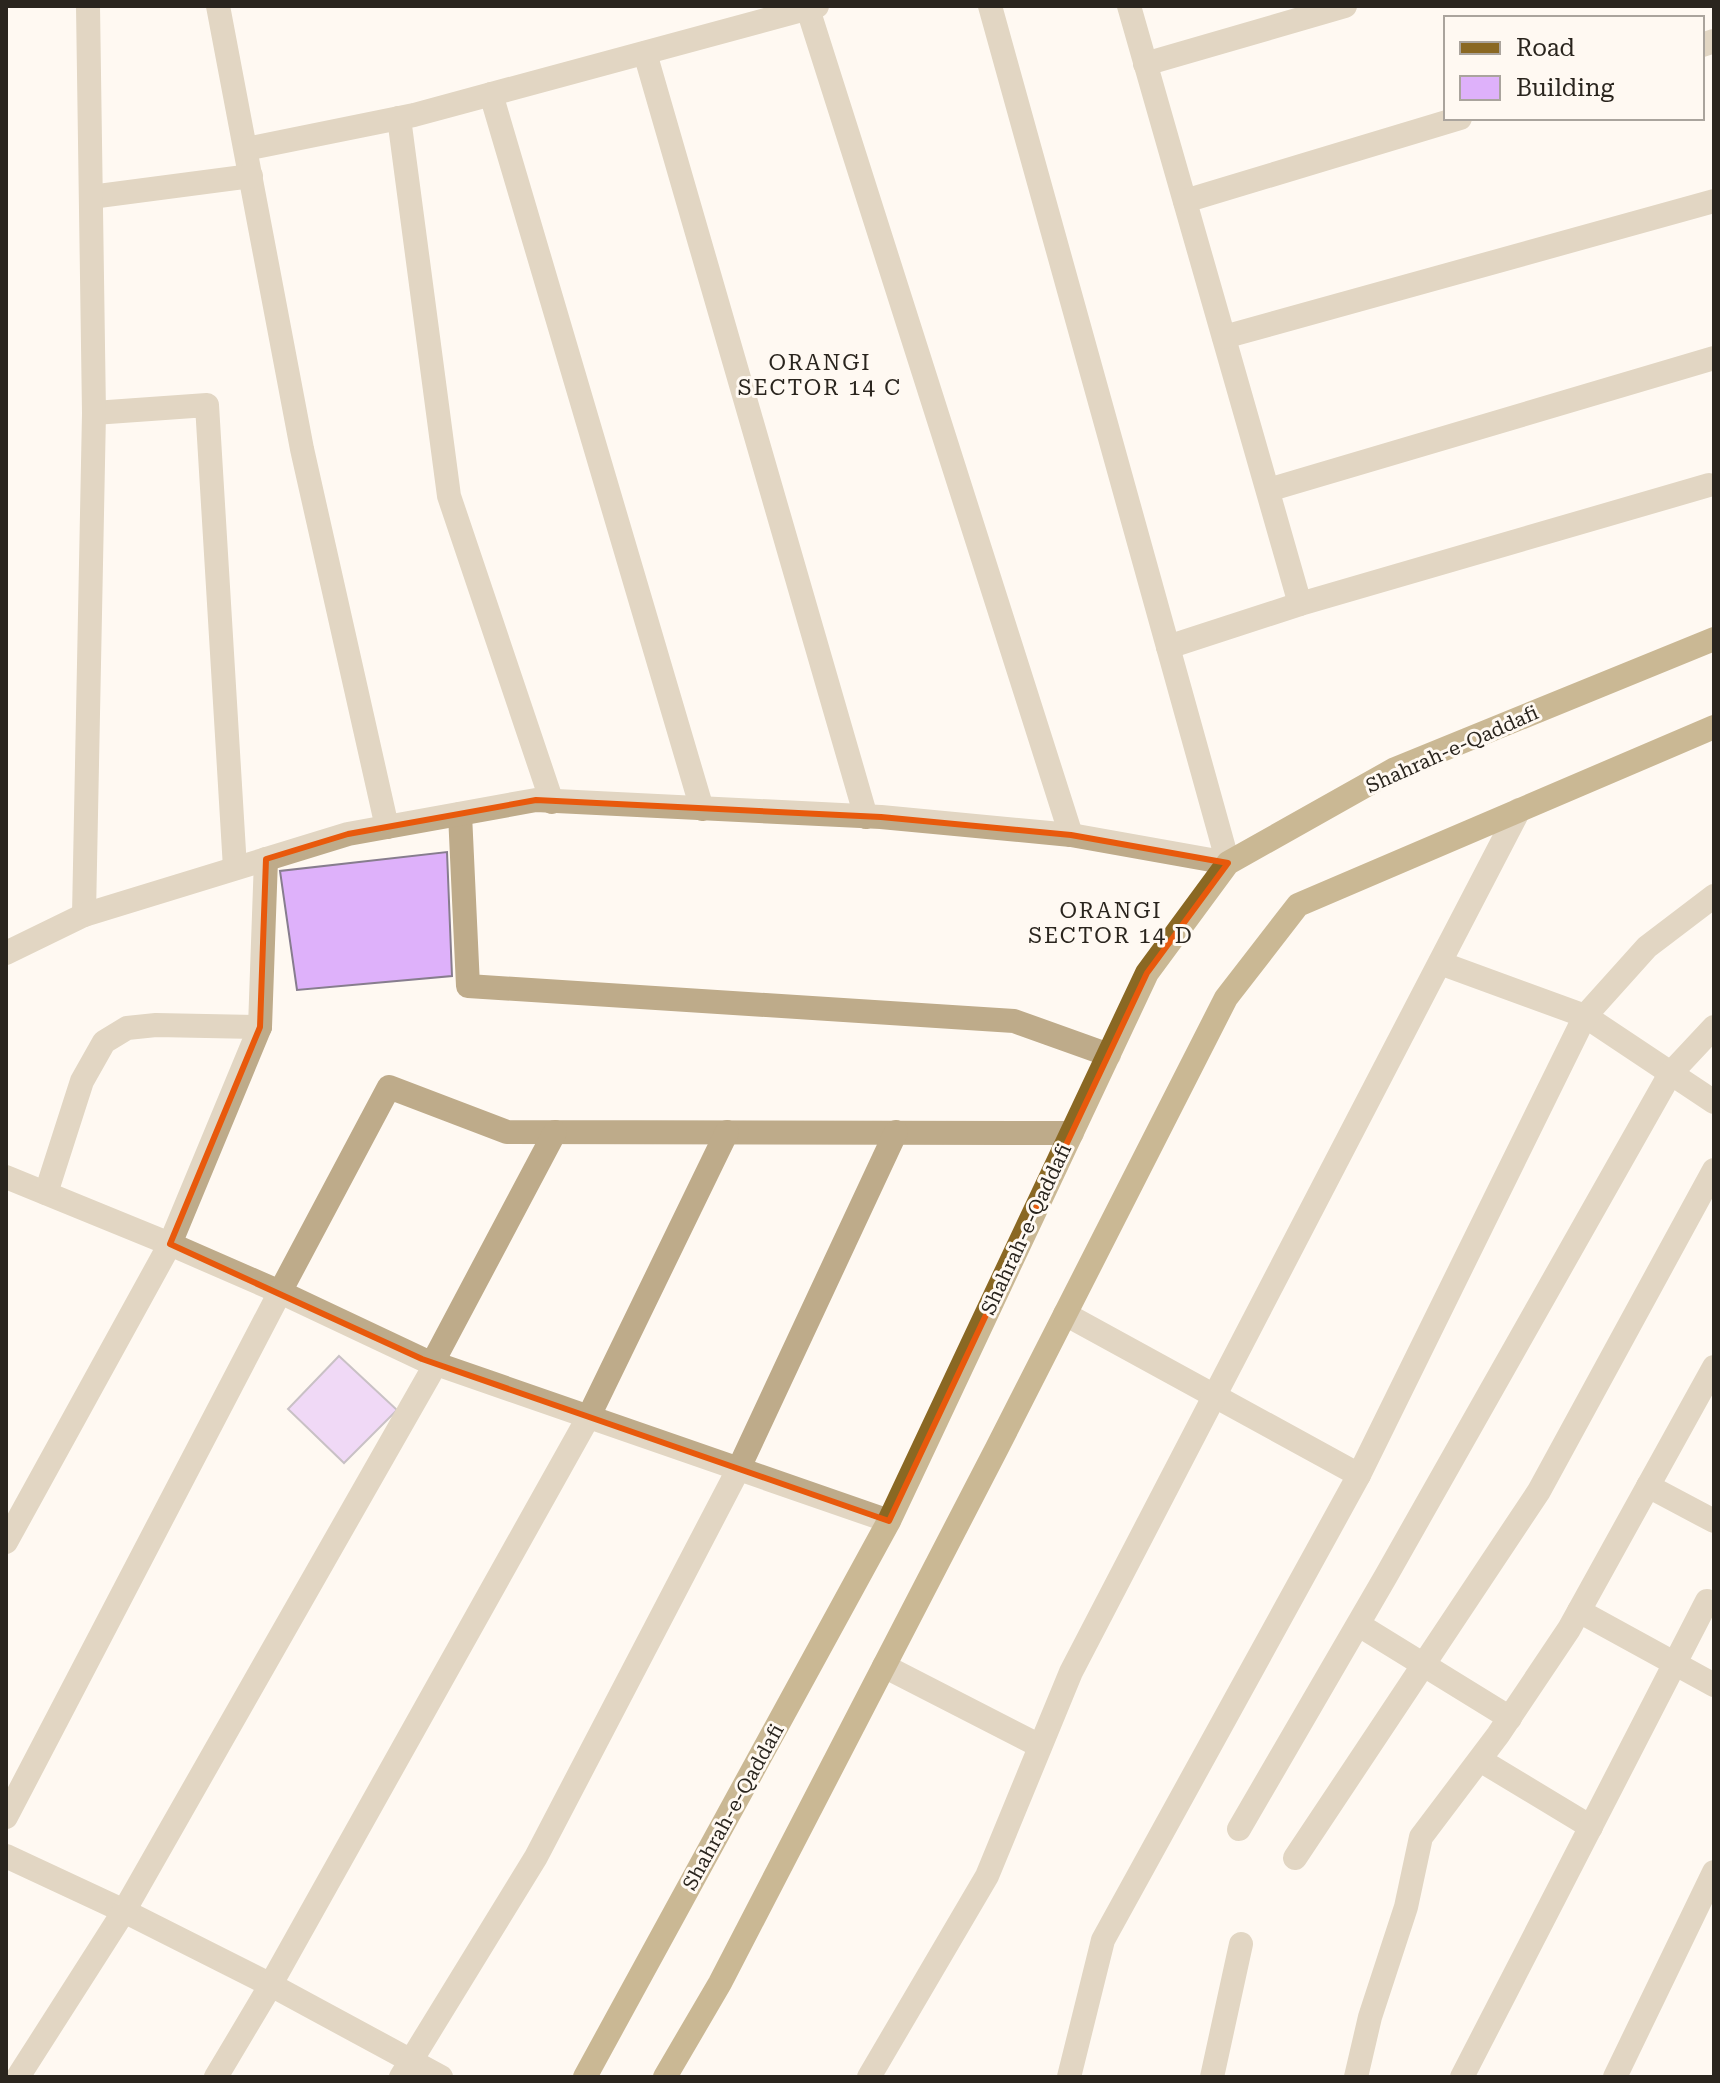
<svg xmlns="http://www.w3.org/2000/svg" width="1720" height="2083" font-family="'Roboto Serif',serif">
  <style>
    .building { fill: #deb1fa; stroke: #877d8e; stroke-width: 2 }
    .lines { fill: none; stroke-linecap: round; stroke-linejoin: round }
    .street { stroke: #beab8a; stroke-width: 24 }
    .primary { stroke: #8a6823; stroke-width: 24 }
    .marked { fill: none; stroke: #e8590c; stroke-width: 6; stroke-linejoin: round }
    .labels { text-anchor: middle; stroke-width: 6; stroke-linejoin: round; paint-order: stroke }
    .street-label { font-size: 20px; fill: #2a251e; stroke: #fff9f2 }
    .neighbourhood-label { font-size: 22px; letter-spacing: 2px; fill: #2a251e; stroke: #fff9f2 }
  </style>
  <rect width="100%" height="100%" fill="#fff9f2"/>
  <g class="building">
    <polygon points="447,852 452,976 297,990 280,871"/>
    <polygon points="339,1356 397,1410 344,1463 288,1409"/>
  </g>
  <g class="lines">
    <g class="street">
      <polyline points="218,6 302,449 387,827"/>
      <polyline points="807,6 1071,835"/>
      <polyline points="1129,6 1300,604"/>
      <polyline points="1702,45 1714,41"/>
      <polyline points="645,53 866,817"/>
      <polyline points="1145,64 1345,6"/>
      <polyline points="491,94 702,809"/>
      <polyline points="399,118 449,496 552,802"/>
      <polyline points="246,149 414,115 817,6"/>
      <polyline points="91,197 251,176"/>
      <polyline points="1185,201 1460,118"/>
      <polyline points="1224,337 1714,201"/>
      <polyline points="94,413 207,405 235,868"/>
      <polyline points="1268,490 1714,358"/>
      <polyline points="1168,647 1300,604 1709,485"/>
      <polyline points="460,814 468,986 1014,1021 1109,1055"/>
      <polyline points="84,915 94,413 88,6"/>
      <polyline points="6,953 84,915 348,834 536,800 881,817 1071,835 1228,863 990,6"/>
      <polyline points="1440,963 1585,1016 1714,1102"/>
      <polyline points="6,1177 170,1244 280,1292 422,1359 889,1521"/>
      <polyline points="46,1193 82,1081 104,1042 127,1028 156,1025 260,1027"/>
      <polyline points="1065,1314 1359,1475"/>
      <polyline points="1648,1486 1714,1521"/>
      <polyline points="6,1542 170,1244 260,1027 266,859"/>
      <polyline points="1579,1611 1714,1685"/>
      <polyline points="1359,1625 1510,1718"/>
      <polyline points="884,1666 1040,1746"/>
      <polyline points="1480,1760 1591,1827"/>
      <polyline points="6,1817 280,1292 389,1087 507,1132 1072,1133"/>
      <polyline points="1239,1829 1386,1576 1670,1074 1714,1027"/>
      <polyline points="6,1856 124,1911 271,1985 441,2077"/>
      <polyline points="1295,1858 1539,1491 1714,1170"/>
      <polyline points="18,2077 124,1911 430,1374 433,1362 555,1132"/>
      <polyline points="216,2077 266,1993 589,1416 727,1132"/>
      <polyline points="401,2077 536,1857 739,1468 896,1132"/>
      <polyline points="869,2077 987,1876 1071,1672 1519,810"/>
      <polyline points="1069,2077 1103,1940 1359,1475 1585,1016 1647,947 1714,896"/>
      <polyline points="1212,2077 1241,1944"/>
      <polyline points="1356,2077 1370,2017 1406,1907 1421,1837 1498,1735 1569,1629 1714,1367"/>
      <polyline points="1462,2077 1707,1601"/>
      <polyline points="1615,2077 1714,1872"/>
    </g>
    <g class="primary">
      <polyline points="585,2077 889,1521 1147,973 1228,863 1395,769 1714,639"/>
      <polyline points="665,2077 720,1983 997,1448 1226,998 1298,905 1714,727"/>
    </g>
  </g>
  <path d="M0 0H1720V2083H0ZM536,800L881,817L1071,835L1228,863L1147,973L889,1521L422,1359L170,1244L260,1027L266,859L348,834Z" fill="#fff9f2" fill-opacity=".55" fill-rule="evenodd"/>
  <path class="marked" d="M536,800L881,817L1071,835L1228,863L1147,973L889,1521L422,1359L170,1244L260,1027L266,859L348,834Z"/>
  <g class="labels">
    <g class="street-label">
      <text transform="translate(1452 749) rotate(-24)" y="7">Shahrah-e-Qaddafi</text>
      <text transform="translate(1026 1229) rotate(-65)" y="7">Shahrah-e-Qaddafi</text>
      <text transform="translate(733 1807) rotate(-61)" y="7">Shahrah-e-Qaddafi</text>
    </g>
    <g class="neighbourhood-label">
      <text x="820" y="370">ORANGI<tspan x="820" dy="25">SECTOR 14 C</tspan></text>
      <text x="1111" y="918">ORANGI<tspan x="1111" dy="25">SECTOR 14 D</tspan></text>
    </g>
  </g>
  <rect width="1720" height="2083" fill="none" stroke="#2a251e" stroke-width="16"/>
  <rect x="1444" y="16" width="260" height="104" fill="#fff9f2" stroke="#aaa49d" stroke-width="2"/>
  <rect x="1460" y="42" width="40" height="12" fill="#8a6823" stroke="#aaa49d" stroke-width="2"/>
  <text x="1516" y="56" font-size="24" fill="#2a251e">Road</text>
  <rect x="1460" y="76" width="40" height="24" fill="#deb1fa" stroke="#aaa49d" stroke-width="2"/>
  <text x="1516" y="96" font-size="24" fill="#2a251e">Building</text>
</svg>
